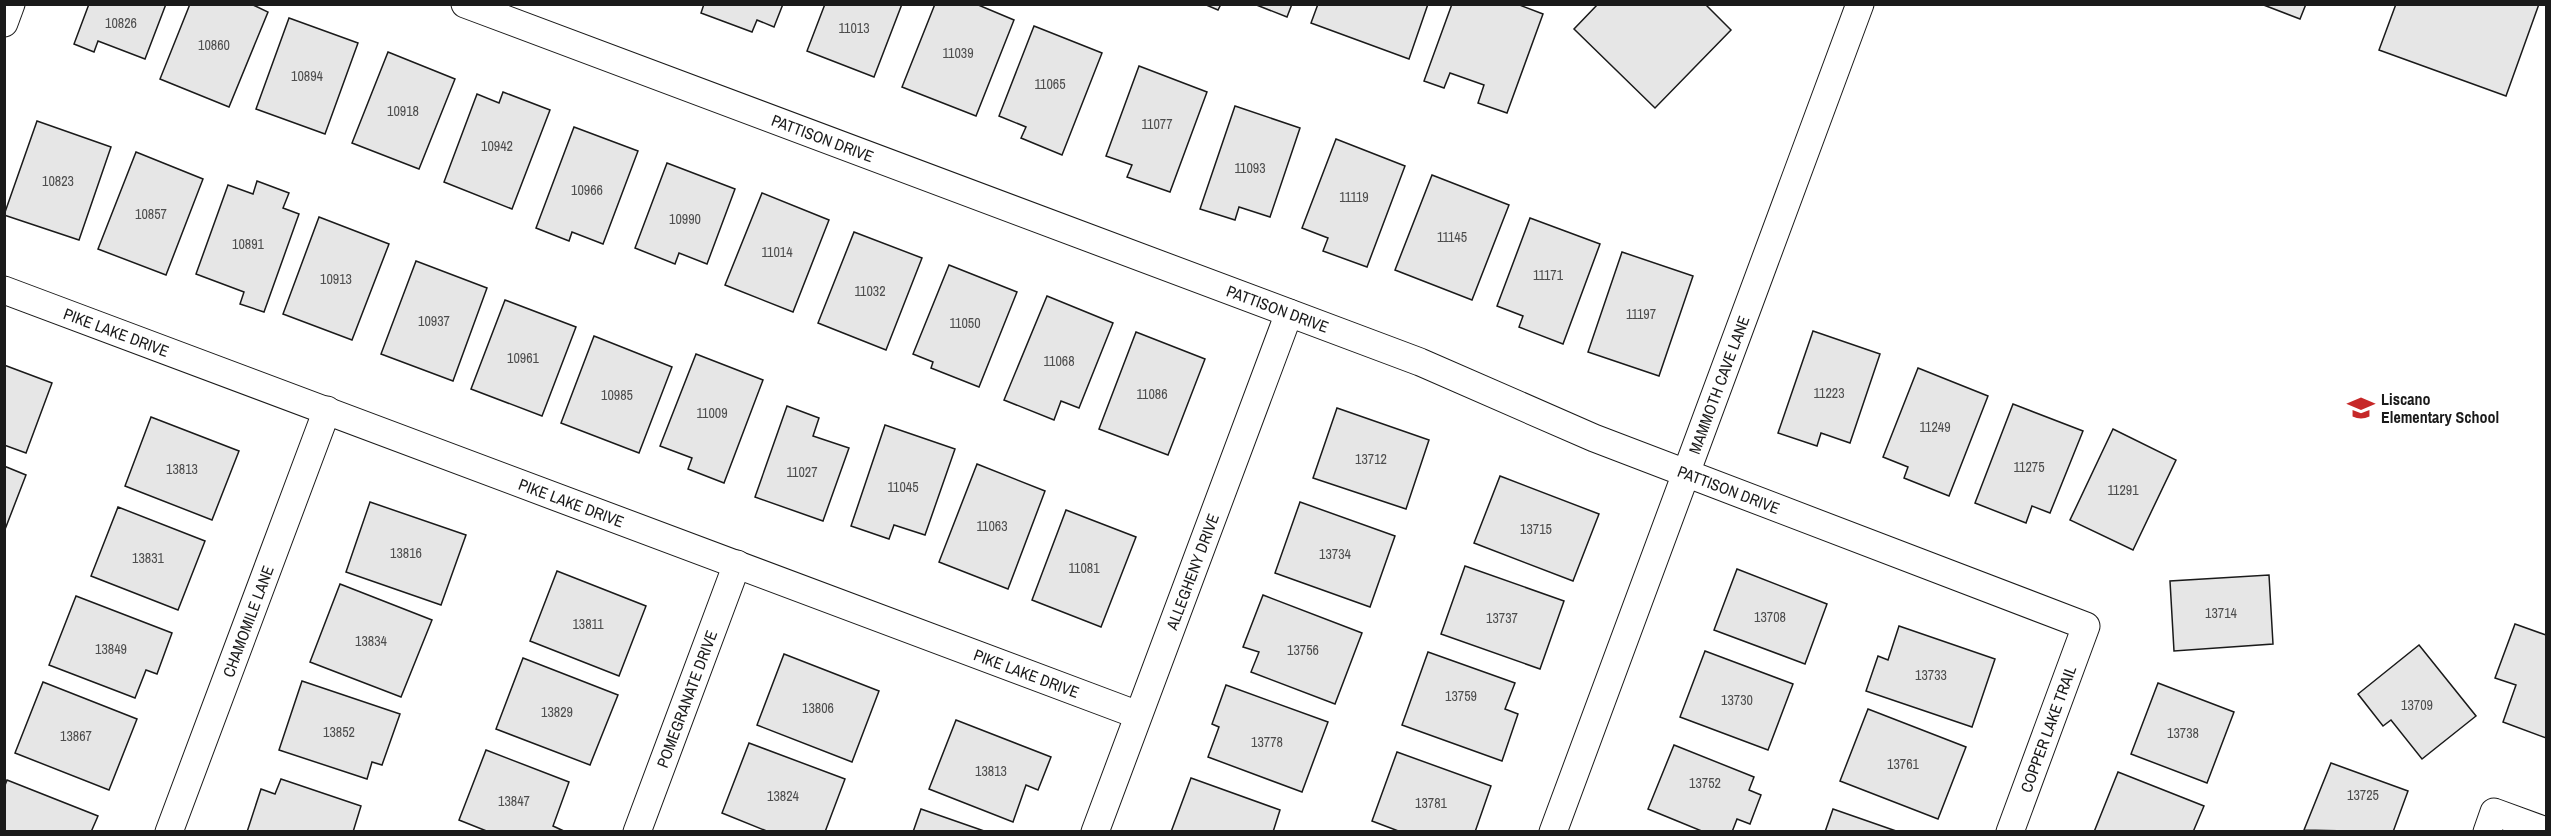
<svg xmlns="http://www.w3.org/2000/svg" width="2551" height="836" font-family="'Archivo Narrow',sans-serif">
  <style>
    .building { fill: #e6e6e6; stroke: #1a1a1a; stroke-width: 1.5 }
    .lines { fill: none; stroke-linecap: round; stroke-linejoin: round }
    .minor-casing { stroke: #1a1a1a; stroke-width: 29 }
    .minor { stroke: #fff; stroke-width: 27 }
    .labels { text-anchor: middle; stroke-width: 4.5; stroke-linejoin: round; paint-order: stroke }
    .number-label { font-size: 14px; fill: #4d4d4d }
    .street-label { font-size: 16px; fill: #1a1a1a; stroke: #fff }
    .poi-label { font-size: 16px; font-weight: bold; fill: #1a1a1a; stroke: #fff; text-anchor: start }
  </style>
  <rect width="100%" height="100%" fill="#fff"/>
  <g class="building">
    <polygon points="89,4 166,4 145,59 98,41 94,52 74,44"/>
    <polygon points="190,4 251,4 268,12 229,107 160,79"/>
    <polygon points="704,4 783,4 774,27 757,20 752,32 701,13"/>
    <polygon points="825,4 902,4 874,77 807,51"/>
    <polygon points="935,4 976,4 1014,20 976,116 902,87"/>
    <polygon points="1204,4 1221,4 1218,10"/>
    <polygon points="1254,4 1292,4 1287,17"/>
    <polygon points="1318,4 1428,4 1409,59 1311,23"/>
    <polygon points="1452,4 1517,4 1543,14 1507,113 1478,103 1484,85 1450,73 1444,88 1424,81"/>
    <polygon points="1598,4 1705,4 1731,30 1655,108 1574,29"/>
    <polygon points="2261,4 2306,4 2300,19"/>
    <polygon points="2396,4 2539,4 2506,96 2379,50"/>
    <polygon points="289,18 358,43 325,134 256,109"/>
    <polygon points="1034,26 1102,53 1062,155 1021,138 1026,127 999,116"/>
    <polygon points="388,52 455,79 419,169 352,143"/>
    <polygon points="1139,66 1207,92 1170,192 1127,177 1132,165 1106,156"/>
    <polygon points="503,92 550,110 512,209 444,182 477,94 499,103"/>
    <polygon points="1235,106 1300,128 1270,217 1239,207 1235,220 1200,209"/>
    <polygon points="37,121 111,147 79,240 4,215"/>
    <polygon points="574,127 638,151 603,244 572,232 569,241 536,228"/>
    <polygon points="1336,139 1405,166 1367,267 1323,251 1328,238 1302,228"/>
    <polygon points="136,152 203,179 166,275 98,249"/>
    <polygon points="667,163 735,189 707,264 679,253 675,264 635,248"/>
    <polygon points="1432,175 1509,205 1472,300 1395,270"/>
    <polygon points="257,181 289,193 283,208 299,214 264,312 240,304 244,292 196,274 228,185 253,194"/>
    <polygon points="762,193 829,220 793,312 725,285"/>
    <polygon points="319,217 389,244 352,340 283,314"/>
    <polygon points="1530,218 1600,244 1563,344 1519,327 1523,316 1497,306"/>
    <polygon points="854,232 922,258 886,350 818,323"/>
    <polygon points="1622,252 1693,276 1659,376 1588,352"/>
    <polygon points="416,261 487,288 453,381 381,354"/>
    <polygon points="949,265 1017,292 979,387 931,368 933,362 913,354"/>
    <polygon points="1047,296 1113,323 1079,408 1061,401 1054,420 1004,400"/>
    <polygon points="505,300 576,327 542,416 471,389"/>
    <polygon points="1813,331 1880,354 1850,443 1821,433 1817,446 1778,433"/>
    <polygon points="1136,332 1205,359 1168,455 1099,429"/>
    <polygon points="594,336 672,367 639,453 561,423"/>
    <polygon points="696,354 763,380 724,483 688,469 692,458 660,446"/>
    <polygon points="4,365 52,383 26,453 4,445"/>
    <polygon points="1918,368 1988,396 1949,496 1904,478 1908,467 1883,457"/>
    <polygon points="2013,404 2083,431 2050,513 2032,506 2026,523 1975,503"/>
    <polygon points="787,406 819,418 813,436 849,448 823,521 755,497"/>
    <polygon points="1337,408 1429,440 1406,509 1313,478"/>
    <polygon points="151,417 239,451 212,520 125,486"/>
    <polygon points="885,425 955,449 925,535 894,525 889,539 851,526"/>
    <polygon points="2113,429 2176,460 2133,550 2070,520"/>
    <polygon points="977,464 1045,491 1008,589 939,562"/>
    <polygon points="4,466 26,475 4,532"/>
    <polygon points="1500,476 1599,514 1573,581 1474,543"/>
    <polygon points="370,502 466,535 441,605 346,572"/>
    <polygon points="1300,502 1395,536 1370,607 1275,573"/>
    <polygon points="118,507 205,541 178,610 91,576"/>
    <polygon points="1066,510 1136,537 1101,627 1032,600"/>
    <polygon points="1465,566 1564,601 1540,669 1441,634"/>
    <polygon points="1737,569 1827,604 1805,664 1714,630"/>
    <polygon points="557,571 646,606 619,676 530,641"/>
    <polygon points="2269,575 2273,644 2174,651 2170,581"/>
    <polygon points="340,584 432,620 401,697 310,662"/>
    <polygon points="1263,595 1362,633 1335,704 1251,672 1259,652 1243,647"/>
    <polygon points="76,596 172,633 157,674 146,670 135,698 49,665"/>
    <polygon points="2515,624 2546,635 2546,738 2503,722 2516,685 2495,678"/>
    <polygon points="1899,626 1995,659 1972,727 1866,691 1878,656 1888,660"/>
    <polygon points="2419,645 2476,716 2422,759 2391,720 2383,726 2358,694"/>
    <polygon points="1705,651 1793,684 1768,750 1680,717"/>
    <polygon points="1428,652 1515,683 1505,709 1518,714 1502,761 1402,725"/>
    <polygon points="784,654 879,691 852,762 757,725"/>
    <polygon points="523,658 618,695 590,765 496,729"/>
    <polygon points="302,681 400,714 382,765 372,762 367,779 279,750"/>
    <polygon points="43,682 137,719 109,790 15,753"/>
    <polygon points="2158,683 2234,712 2207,783 2131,754"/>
    <polygon points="1226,685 1328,722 1302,792 1208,757 1219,727 1212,724"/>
    <polygon points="1868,709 1966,747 1938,819 1840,781"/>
    <polygon points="956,720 1051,757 1038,790 1026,785 1013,822 929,789"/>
    <polygon points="749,743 845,779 825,832 769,832 722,813"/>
    <polygon points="1674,745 1754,777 1749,790 1761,795 1750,824 1737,819 1732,832 1704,832 1648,809"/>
    <polygon points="486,750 569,782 553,826 566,832 489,832 459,820"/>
    <polygon points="1397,752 1491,786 1475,832 1401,832 1372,821"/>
    <polygon points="2331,763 2408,791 2393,832 2304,830"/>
    <polygon points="2118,772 2204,806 2193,832 2094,832"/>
    <polygon points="1191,778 1280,810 1273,832 1171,832"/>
    <polygon points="281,779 361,806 353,832 247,832 261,789 275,794"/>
    <polygon points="7,780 98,816 91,832 4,832 4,788"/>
    <polygon points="921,809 987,832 913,832"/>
    <polygon points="1833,809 1899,832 1825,832"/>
  </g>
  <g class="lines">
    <defs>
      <g id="minor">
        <path id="s1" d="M465,4L1420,362L1594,438L2086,626L2010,832"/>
        <polyline points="4,23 11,4"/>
        <path id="s2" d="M4,290L1138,715"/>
        <path id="s3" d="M169,832L327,410"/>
        <path id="s4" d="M637,832L737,564"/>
        <path id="s5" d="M1095,832L1289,313"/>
        <path id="s6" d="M1553,832L1860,4"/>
        <polyline points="2487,832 2494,812 2546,831"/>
      </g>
    </defs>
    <use href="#minor" class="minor-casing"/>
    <use href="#minor" class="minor"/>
  </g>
  <defs>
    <symbol id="school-bare" viewBox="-9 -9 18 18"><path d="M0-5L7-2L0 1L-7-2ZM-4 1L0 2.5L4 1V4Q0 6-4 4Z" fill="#c62828" stroke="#fff" stroke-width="2.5" paint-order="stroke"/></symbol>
  </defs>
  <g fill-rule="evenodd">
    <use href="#school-bare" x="2342" y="389" width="38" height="38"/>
  </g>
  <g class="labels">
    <g class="number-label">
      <text x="121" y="28">10826</text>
      <text x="854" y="33">11013</text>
      <text x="214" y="50">10860</text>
      <text x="958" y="58">11039</text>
      <text x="307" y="81">10894</text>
      <text x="1050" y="89">11065</text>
      <text x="403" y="116">10918</text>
      <text x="1157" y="129">11077</text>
      <text x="497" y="151">10942</text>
      <text x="1250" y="173">11093</text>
      <text x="58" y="186">10823</text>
      <text x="587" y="195">10966</text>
      <text x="1354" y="202">11119</text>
      <text x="151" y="219">10857</text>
      <text x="685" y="224">10990</text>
      <text x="1452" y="242">11145</text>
      <text x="248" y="249">10891</text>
      <text x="777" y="257">11014</text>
      <text x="1548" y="280">11171</text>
      <text x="336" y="284">10913</text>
      <text x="870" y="296">11032</text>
      <text x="1641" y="319">11197</text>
      <text x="434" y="326">10937</text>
      <text x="965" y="328">11050</text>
      <text x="523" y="363">10961</text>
      <text x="1059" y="366">11068</text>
      <text x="1829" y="398">11223</text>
      <text x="1152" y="399">11086</text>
      <text x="617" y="400">10985</text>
      <text x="712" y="418">11009</text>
      <text x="1935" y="432">11249</text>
      <text x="1371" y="464">13712</text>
      <text x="2029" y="472">11275</text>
      <text x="182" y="474">13813</text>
      <text x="802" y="477">11027</text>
      <text x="903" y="492">11045</text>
      <text x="2123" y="495">11291</text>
      <text x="992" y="531">11063</text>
      <text x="1536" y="534">13715</text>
      <text x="406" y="558">13816</text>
      <text x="1335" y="559">13734</text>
      <text x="148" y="563">13831</text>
      <text x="1084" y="573">11081</text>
      <text x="2221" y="618">13714</text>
      <text x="1770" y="622">13708</text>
      <text x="1502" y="623">13737</text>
      <text x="588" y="629">13811</text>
      <text x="371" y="646">13834</text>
      <text x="111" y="654">13849</text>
      <text x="1303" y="655">13756</text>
      <text x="1931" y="680">13733</text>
      <text x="1461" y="701">13759</text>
      <text x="1737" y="705">13730</text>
      <text x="2417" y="710">13709</text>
      <text x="818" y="713">13806</text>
      <text x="557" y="717">13829</text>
      <text x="339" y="737">13852</text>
      <text x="2183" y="738">13738</text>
      <text x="76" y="741">13867</text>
      <text x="1267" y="747">13778</text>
      <text x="1903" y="769">13761</text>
      <text x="991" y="776">13813</text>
      <text x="1705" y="788">13752</text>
      <text x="2363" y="800">13725</text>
      <text x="783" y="801">13824</text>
      <text x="514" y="806">13847</text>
      <text x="1431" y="808">13781</text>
    </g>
    <g class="street-label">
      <text dy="6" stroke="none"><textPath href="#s1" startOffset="382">PATTISON DRIVE</textPath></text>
      <text dy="6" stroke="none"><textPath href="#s1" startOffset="868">PATTISON DRIVE</textPath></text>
      <text dy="6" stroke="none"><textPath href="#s2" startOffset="120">PIKE LAKE DRIVE</textPath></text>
      <text dy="6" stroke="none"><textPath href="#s6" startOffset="477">MAMMOTH CAVE LANE</textPath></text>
      <text dy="6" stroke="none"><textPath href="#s1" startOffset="1354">PATTISON DRIVE</textPath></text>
      <text dy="6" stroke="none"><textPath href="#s2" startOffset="606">PIKE LAKE DRIVE</textPath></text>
      <text dy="6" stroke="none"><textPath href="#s5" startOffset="278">ALLEGHENY DRIVE</textPath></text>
      <text dy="6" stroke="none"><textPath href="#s3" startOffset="225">CHAMOMILE LANE</textPath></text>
      <text dy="6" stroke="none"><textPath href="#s2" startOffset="1092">PIKE LAKE DRIVE</textPath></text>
      <text dy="6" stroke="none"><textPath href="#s4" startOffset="142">POMEGRANATE DRIVE</textPath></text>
      <text transform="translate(2048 729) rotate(-70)" y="6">COPPER LAKE TRAIL</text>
    </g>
    <g class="poi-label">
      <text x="2381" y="405">Liscano<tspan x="2381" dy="18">Elementary School</tspan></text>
    </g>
  </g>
  <rect width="2551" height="836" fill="none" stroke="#1a1a1a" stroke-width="12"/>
</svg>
